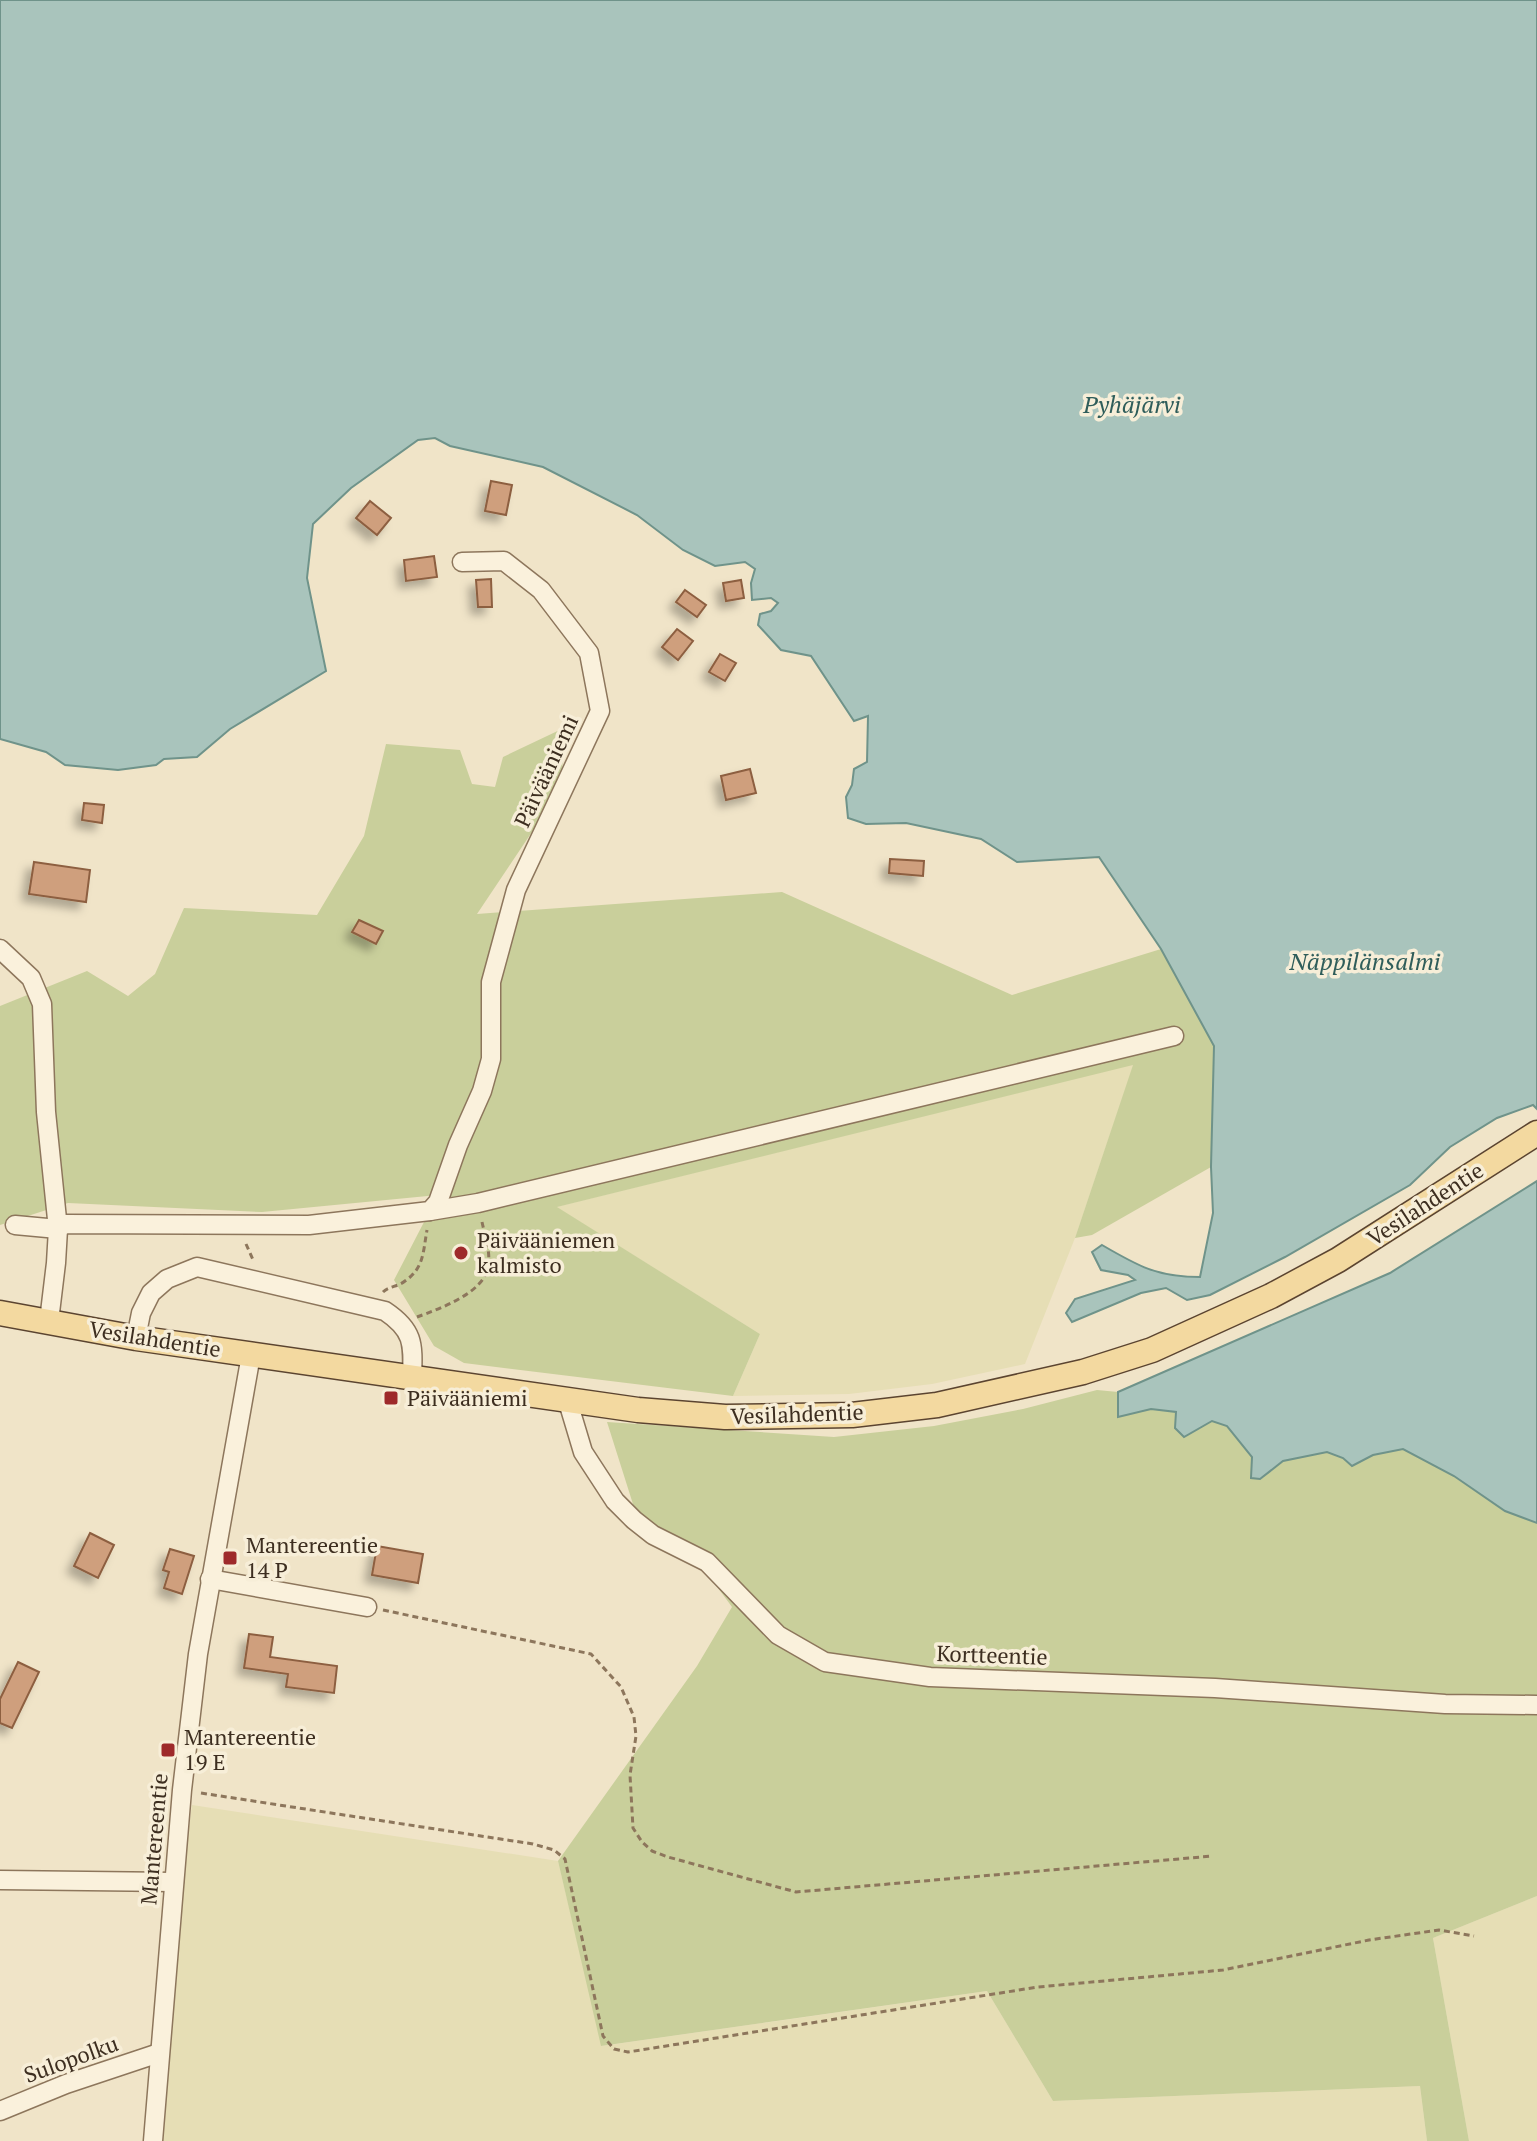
<svg xmlns="http://www.w3.org/2000/svg" width="1537" height="2141" font-family="'PT Serif',serif">
  <style>
    .farmland { fill: #e6deb5 }
    .green { fill: #c9cf9b }
    .water { fill: #a9c4bc; stroke: #6f938a; stroke-width: 2 }
    .building { fill: #cf9f7d; stroke: #8d5f41; stroke-width: 2; filter: url(#shadow) }
    .lines { fill: none; stroke-linecap: round; stroke-linejoin: round }
    .minor-casing { stroke: #8d765c; stroke-width: 21 }
    .major-casing { stroke: #5b4430; stroke-width: 27 }
    .path { stroke: #8d765c; stroke-width: 3; stroke-dasharray: 6 4; stroke-linecap: butt }
    .minor { stroke: #faf1dc; stroke-width: 18 }
    .major { stroke: #f3d9a0; stroke-width: 24 }
    .poi-dot { fill: #9e2a2b; stroke: #f7eed8; stroke-width: 3 }
    .labels { text-anchor: middle; stroke-width: 7; stroke-linejoin: round; paint-order: stroke }
    .street-label { font-size: 22px; fill: #3d2e20; stroke: #f7eed8 }
    .poi-label { font-size: 22px; fill: #3d2e20; stroke: #f7eed8; text-anchor: start }
    .water-label { font-size: 24px; font-style: italic; fill: #2f5d5a; stroke: #f7eed8 }
  </style>
  <defs>
    <filter id="shadow"><feDropShadow dx="-7" dy="7" stdDeviation="4" flood-color="#0004"/></filter>
  </defs>
  <rect width="100%" height="100%" fill="#f0e4c8"/>
  <g class="farmland">
    <polygon points="1134,1064 1075,1238 1025,1364 932,1384 849,1394 733,1396 760,1334 556,1207"/>
    <polygon points="192,1805 558,1861 602,2046 987,1991 1053,2101 1420,2086 1427,2141 153,2141 159,2053"/>
    <polygon points="1537,1896 1537,2141 1469,2141 1433,1938"/>
  </g>
  <g class="green">
    <polygon points="566,727 560,790 477,914 782,892 1012,995 1161,949 1214,1046 1211,1167 1092,1235 1075,1238 1133,1065 557,1207 760,1334 733,1396 464,1363 434,1346 394,1280 438,1195 262,1212 68,1203 0,1225 0,1006 87,971 128,996 155,974 184,908 317,915 364,836 386,744 460,750 472,784 495,787 503,757"/>
    <polygon points="1097,1390 1118,1392 1119,1417 1151,1409 1177,1412 1212,1421 1227,1426 1252,1457 1251,1478 1261,1479 1283,1461 1327,1452 1343,1458 1352,1466 1373,1455 1402,1449 1454,1476 1505,1511 1537,1523 1537,1896 1433,1938 1469,2141 1427,2141 1420,2086 1053,2101 987,1991 601,2046 558,1861 697,1666 732,1607 693,1554 645,1542 607,1422 834,1437 934,1426 1023,1409"/>
  </g>
  <g class="water">
    <path d="M0,0H1537V1109L1533,1105L1497,1118L1450,1147L1410,1185L1285,1257L1210,1295L1187,1300L1166,1288L1141,1293L1072,1322L1066,1313L1075,1299L1135,1280L1128,1275L1101,1270L1092,1252L1102,1245C1138,1266 1157,1277 1200,1277L1213,1213L1211,1167L1214,1046L1161,949L1099,857L1017,862L981,839L906,823L866,824L848,818L846,797L852,785L854,769L867,762L868,716L854,721L811,656L781,650L758,625L760,614L771,611L778,603L771,598L752,600L751,583L755,569L745,562L715,566L683,550L637,515L543,467L450,446L435,438L418,440L351,488L313,524L307,578L326,671L230,729L197,757L164,759L156,765L118,770L65,765L46,752L0,739Z"/>
    <polygon points="1537,1181 1537,1523 1505,1511 1454,1476 1403,1449 1373,1455 1352,1466 1343,1458 1327,1452 1283,1461 1260,1479 1251,1478 1252,1457 1227,1426 1212,1421 1184,1437 1175,1428 1176,1412 1151,1409 1118,1417 1118,1392 1390,1273"/>
  </g>
  <g class="building">
    <polygon points="491,481 512,485 506,515 485,511"/>
    <polygon points="370,501 391,518 377,535 356,518"/>
    <polygon points="434,556 437,577 406,581 404,560"/>
    <polygon points="491,579 492,607 478,607 476,580"/>
    <polygon points="741,580 744,598 726,601 723,583"/>
    <polygon points="685,590 706,605 697,617 676,602"/>
    <polygon points="677,629 693,641 678,660 662,647"/>
    <polygon points="720,654 736,663 725,681 709,672"/>
    <polygon points="750,769 756,793 726,800 721,776"/>
    <polygon points="84,803 104,805 102,823 82,820"/>
    <polygon points="890,859 924,861 923,876 889,873"/>
    <polygon points="34,862 90,870 86,902 29,894"/>
    <polygon points="359,920 383,931 376,944 352,932"/>
    <polygon points="90,1533 114,1545 98,1578 74,1566"/>
    <polygon points="377,1546 423,1554 418,1583 372,1575"/>
    <polygon points="170,1549 194,1556 182,1594 164,1588 169,1572 163,1570"/>
    <polygon points="249,1634 273,1637 270,1657 337,1666 334,1693 286,1687 288,1674 244,1668"/>
    <polygon points="18,1662 39,1672 12,1728 0,1723 0,1699"/>
  </g>
  <g class="lines">
    <defs>
      <g id="minor">
        <polyline points="0,949 31,978 42,1004 46,1112 58,1229 15,1225"/>
        <polyline points="430,1211 478,1203 1174,1036"/>
        <polyline points="49,1321 56,1263 58,1229 65,1224 309,1225 430,1211 438,1202 458,1145 482,1091 491,1059 491,982 516,890 600,711 589,653 541,590 504,561 462,562"/>
        <path d="M136,1338L141,1313L151,1293L167,1279L197,1267L385,1311C415,1331 413,1345 412,1379"/>
        <polyline points="568,1402 583,1452 615,1501 634,1520 653,1535 707,1562 778,1635 825,1662 930,1677 1215,1688 1445,1704 1537,1705"/>
        <polyline points="210,1579 367,1607"/>
        <polyline points="0,1880 174,1882"/>
        <polyline points="0,2111 66,2084 159,2053"/>
        <polyline points="153,2141 182,1790 198,1654 251,1355"/>
      </g>
      <polyline id="major" points="0,1313 136,1338 638,1410 725,1417 852,1415 937,1405 1083,1372 1152,1350 1271,1296 1338,1260 1537,1133"/>
    </defs>
    <use href="#minor" class="minor-casing"/>
    <use href="#major" class="major-casing"/>
    <g class="path">
      <polyline points="246,1244 254,1262"/>
      <path d="M383,1292C389,1286 398,1287 405,1281C424,1268 423,1252 427,1230"/>
      <path d="M417,1317C439,1309 484,1293 488,1267C491,1252 485,1236 482,1222"/>
      <polyline points="383,1610 591,1654 621,1687 634,1717 636,1736 630,1775 633,1828 642,1842 652,1851 668,1857 796,1892 1213,1856"/>
      <polyline points="201,1793 533,1844 554,1850 565,1859 603,2036 614,2049 628,2052 1038,1987 1223,1970 1369,1940 1439,1930 1474,1936"/>
    </g>
    <use href="#minor" class="minor"/>
    <use href="#major" class="major"/>
  </g>
  <g class="poi-dot">
    <circle cx="461" cy="1253" r="8"/>
    <rect x="383" y="1390" width="16" height="16" rx="4"/>
    <rect x="222" y="1550" width="16" height="16" rx="4"/>
    <rect x="160" y="1742" width="16" height="16" rx="4"/>
  </g>
  <g class="labels">
    <g class="street-label">
      <text transform="translate(546 771) rotate(-65)" y="8">Päivääniemi</text>
      <text transform="translate(1425 1204) rotate(-33)" y="8">Vesilahdentie</text>
      <text transform="translate(155 1339) rotate(9)" y="8">Vesilahdentie</text>
      <text transform="translate(797 1414) rotate(-2)" y="8">Vesilahdentie</text>
      <text transform="translate(992 1655) rotate(2)" y="8">Kortteentie</text>
      <text transform="translate(154 1839) rotate(-85)" y="8">Mantereentie</text>
      <text transform="translate(71 2059) rotate(-20)" y="8">Sulopolku</text>
    </g>
    <g class="poi-label">
      <text x="477" y="1248">Päivääniemen<tspan x="477" dy="25">kalmisto</tspan></text>
      <text x="407" y="1406">Päivääniemi</text>
      <text x="246" y="1553">Mantereentie<tspan x="246" dy="25">14 P</tspan></text>
      <text x="184" y="1745">Mantereentie<tspan x="184" dy="25">19 E</tspan></text>
    </g>
    <g class="water-label">
      <text x="1132" y="413">Pyhäjärvi</text>
      <text x="1365" y="970">Näppilänsalmi</text>
    </g>
  </g>
</svg>
